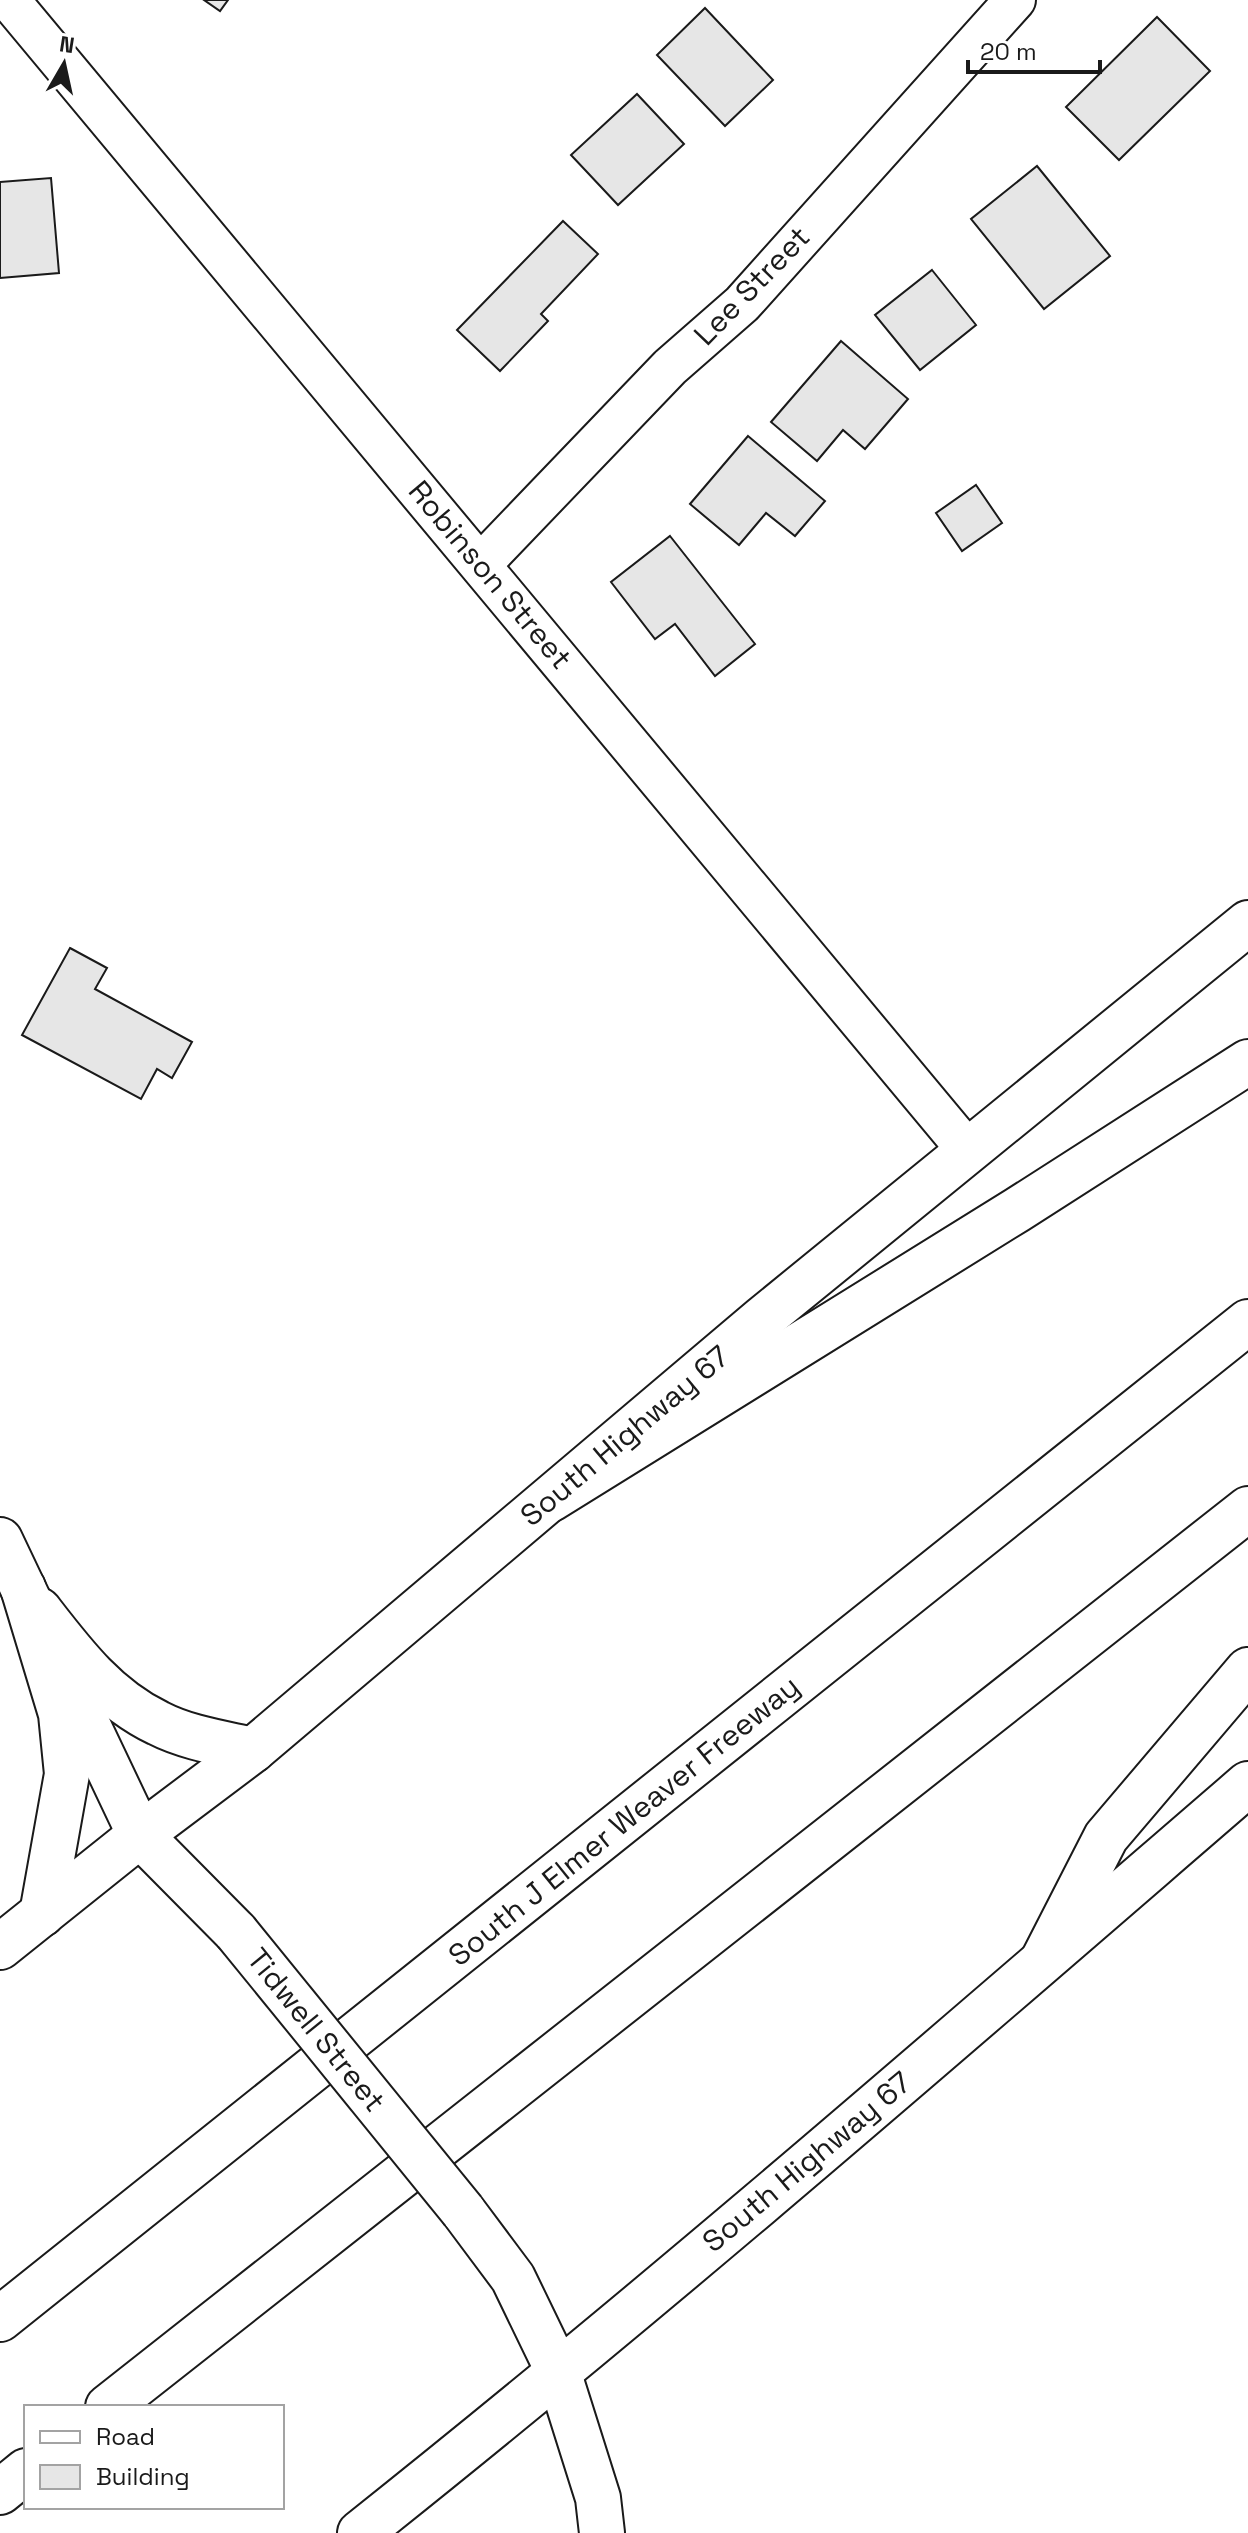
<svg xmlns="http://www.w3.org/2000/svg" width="1248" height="2533" font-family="'Space Grotesk',sans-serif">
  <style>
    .building { fill: #e6e6e6; stroke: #1a1a1a; stroke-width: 2 }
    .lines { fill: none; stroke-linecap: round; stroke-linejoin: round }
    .minor-casing { stroke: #1a1a1a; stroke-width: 44 }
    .tertiary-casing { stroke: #1a1a1a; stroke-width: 48 }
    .secondary-casing { stroke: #1a1a1a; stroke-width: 48 }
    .motorway-casing { stroke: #1a1a1a; stroke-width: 48 }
    .minor { stroke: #fff; stroke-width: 40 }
    .tertiary { stroke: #fff; stroke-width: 44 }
    .secondary { stroke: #fff; stroke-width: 44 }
    .motorway { stroke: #fff; stroke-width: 44 }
    .secondary-bridge-casing { stroke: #1a1a1a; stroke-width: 48; stroke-linecap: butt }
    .secondary-bridge { stroke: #fff; stroke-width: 44 }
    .labels { text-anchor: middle; stroke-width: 6; stroke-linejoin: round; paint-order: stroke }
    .street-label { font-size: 30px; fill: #1a1a1a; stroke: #fff }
  </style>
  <rect width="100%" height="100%" fill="#fff"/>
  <g class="building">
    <polygon points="204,0 228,0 220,11"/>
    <polygon points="705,8 773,80 725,126 657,55"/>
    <polygon points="1157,17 1210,71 1119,160 1066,107"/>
    <polygon points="637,94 684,144 618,205 571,155"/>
    <polygon points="1037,166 1110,256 1044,309 971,219"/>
    <polygon points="51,178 59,273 0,278 0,182"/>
    <polygon points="563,221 598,254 541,314 548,321 500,371 457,330"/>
    <polygon points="932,270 976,325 920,370 875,315"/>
    <polygon points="841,341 908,399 865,449 843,430 817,461 771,422"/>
    <polygon points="748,436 825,501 795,536 766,513 739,545 690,504"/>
    <polygon points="976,485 1002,523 962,551 936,513"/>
    <polygon points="670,536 755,644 715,676 675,624 655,639 611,582"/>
    <polygon points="70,948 107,968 95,989 192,1042 172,1078 157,1069 141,1099 22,1035"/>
  </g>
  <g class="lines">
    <defs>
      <g id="minor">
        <polyline points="9,0 969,1152"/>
        <polyline points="481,564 670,367 742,304 1015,0"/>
      </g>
      <polyline id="tertiary" points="0,1540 140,1835"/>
      <g id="secondary">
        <polyline points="23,1588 61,1714 67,1774 42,1914"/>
        <path d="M39,1610C73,1654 106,1698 158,1723C187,1738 222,1743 253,1750"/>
        <polyline points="140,1835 236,1932"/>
        <polyline points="0,1947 140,1835 253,1750 762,1319 1248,923"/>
        <polyline points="463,2211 513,2278 558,2371 598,2498 602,2533"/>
        <path d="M360,2533C663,2292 955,2037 1248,1784"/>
      </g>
      <g id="motorway">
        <polyline points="551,1499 1017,1210 1248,1062"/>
        <polyline points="1043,1960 1106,1837 1248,1670"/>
        <polyline points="0,2319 1248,1322"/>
        <polyline points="108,2407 1248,1509"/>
        <polyline points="0,2492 26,2471"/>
      </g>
    </defs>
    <use href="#minor" class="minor-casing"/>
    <use href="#tertiary" class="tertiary-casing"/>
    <use href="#secondary" class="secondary-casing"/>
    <use href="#motorway" class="motorway-casing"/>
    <use href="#minor" class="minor"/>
    <use href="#tertiary" class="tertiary"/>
    <use href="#secondary" class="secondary"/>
    <use href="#motorway" class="motorway"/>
    <defs>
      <polyline id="secondary-bridge" points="236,1932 463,2211"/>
    </defs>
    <use href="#secondary-bridge" class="secondary-bridge-casing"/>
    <use href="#secondary-bridge" class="secondary-bridge"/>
  </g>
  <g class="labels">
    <g class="street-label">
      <text transform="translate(752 286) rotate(-46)" y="10">Lee Street</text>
      <text transform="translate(490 575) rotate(50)" y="10">Robinson Street</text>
      <text transform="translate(625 1436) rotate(-40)" y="10">South Highway 67</text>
      <text transform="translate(624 1821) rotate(-39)" y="10">South J Elmer Weaver Freeway</text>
      <text transform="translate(316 2030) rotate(51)" y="10">Tidwell Street</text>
      <text transform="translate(807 2162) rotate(-40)" y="10">South Highway 67</text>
    </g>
  </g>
  <rect x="24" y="2405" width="260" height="104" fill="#ffffff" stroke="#a3a3a3" stroke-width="2"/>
  <rect x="40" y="2431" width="40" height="12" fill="#ffffff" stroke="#a3a3a3" stroke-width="2"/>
  <text x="96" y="2445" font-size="24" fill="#1a1a1a">Road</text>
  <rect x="40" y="2465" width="40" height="24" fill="#e6e6e6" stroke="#a3a3a3" stroke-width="2"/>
  <text x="96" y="2485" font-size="24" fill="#1a1a1a">Building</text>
  <g transform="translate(64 64) rotate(9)" stroke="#ffffff" stroke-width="6" paint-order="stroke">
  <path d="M0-6L14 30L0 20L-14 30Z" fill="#1a1a1a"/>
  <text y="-12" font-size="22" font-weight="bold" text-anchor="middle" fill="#1a1a1a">N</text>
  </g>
  <path d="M968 60v12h132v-12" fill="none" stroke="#1a1a1a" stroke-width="4"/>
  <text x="980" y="60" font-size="24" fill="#1a1a1a" stroke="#ffffff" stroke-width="6" paint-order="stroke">20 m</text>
</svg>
